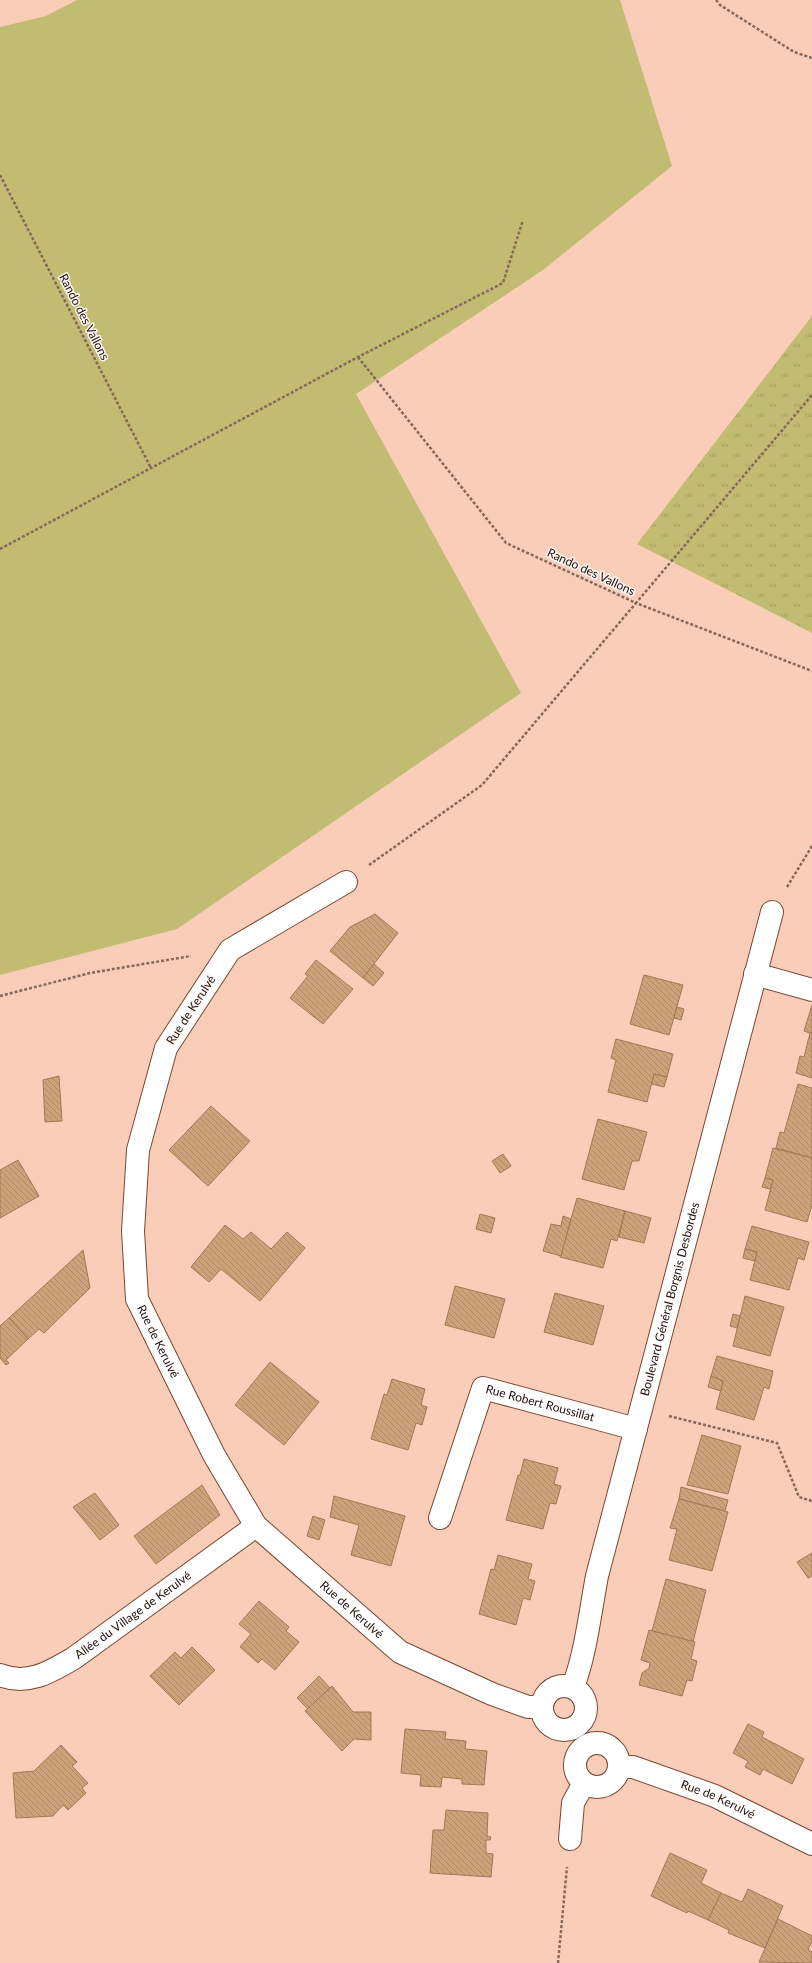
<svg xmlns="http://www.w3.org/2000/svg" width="812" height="1963" font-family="Lato,sans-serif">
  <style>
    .grass { fill: url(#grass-tufts) }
    .park { fill: #c1bc72 }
    .building { fill: url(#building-back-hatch); stroke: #a07852 }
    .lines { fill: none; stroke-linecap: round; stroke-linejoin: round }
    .minor-casing { stroke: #774832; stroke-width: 24 }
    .path { stroke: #866759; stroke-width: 2.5; stroke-dasharray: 3 2; stroke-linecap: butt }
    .minor { stroke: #fff; stroke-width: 22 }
    .labels { text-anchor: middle; stroke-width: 3; stroke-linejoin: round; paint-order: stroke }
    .street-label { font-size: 12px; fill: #210e06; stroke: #fef8f5 }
  </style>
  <defs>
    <pattern id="grass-tufts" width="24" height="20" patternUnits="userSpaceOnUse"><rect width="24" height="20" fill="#c1bc72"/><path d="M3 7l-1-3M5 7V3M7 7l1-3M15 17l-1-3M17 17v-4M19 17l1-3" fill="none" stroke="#a6a061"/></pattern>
    <pattern id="building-back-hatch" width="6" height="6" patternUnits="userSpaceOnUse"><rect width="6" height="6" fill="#cba27a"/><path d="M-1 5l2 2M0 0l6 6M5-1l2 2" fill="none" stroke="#ae8a68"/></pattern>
  </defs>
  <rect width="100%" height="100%" fill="#facdb9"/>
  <polygon class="grass" points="812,316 812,633 637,544"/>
  <polygon class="park" points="77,0 620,0 672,166 543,270 356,394 521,693 177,929 0,975 0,27 46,16"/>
  <g class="building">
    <polygon points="375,914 398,933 363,978 330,951 350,927"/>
    <polygon points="316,960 353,989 323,1024 290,998 308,976 305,974"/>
    <polygon points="374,964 384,973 373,986 363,978"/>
    <polygon points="644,975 683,985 669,1035 630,1024"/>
    <polygon points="812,1005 812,1078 796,1073 800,1056 804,1057 810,1033 804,1031"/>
    <polygon points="677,1007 684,1009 681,1020 674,1018"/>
    <polygon points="616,1039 673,1054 667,1077 654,1074 647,1102 608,1092 616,1060 611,1058"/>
    <polygon points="654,1074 667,1077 664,1087 652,1084"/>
    <polygon points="59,1076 62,1121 45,1122 43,1080"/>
    <polygon points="798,1084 812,1088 812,1158 776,1148 780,1132 784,1133"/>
    <polygon points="211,1106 250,1141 208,1186 169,1150"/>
    <polygon points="598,1119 647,1132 639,1161 632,1161 624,1190 582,1179"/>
    <polygon points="773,1148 812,1158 812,1205 807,1222 765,1210 773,1180 765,1178"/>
    <polygon points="503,1154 511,1166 500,1173 492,1161"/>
    <polygon points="18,1160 39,1196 0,1218 0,1170"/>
    <polygon points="765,1178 773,1180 770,1189 762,1187"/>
    <polygon points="577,1198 625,1211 617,1241 611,1239 603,1268 560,1257"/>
    <polygon points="625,1211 651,1218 644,1243 619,1237"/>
    <polygon points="480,1214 495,1218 491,1233 476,1229"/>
    <polygon points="563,1216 571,1219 561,1256 543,1251 551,1224 561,1226"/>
    <polygon points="225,1225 243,1239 251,1232 271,1249 287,1232 305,1248 260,1301 221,1269 209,1282 191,1267"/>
    <polygon points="752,1226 809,1242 804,1260 798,1258 789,1290 750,1280 757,1252 745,1249"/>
    <polygon points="745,1249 757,1252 755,1261 743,1258"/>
    <polygon points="83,1250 90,1288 44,1333 39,1329 28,1339 9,1318"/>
    <polygon points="455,1286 505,1299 494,1338 445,1325"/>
    <polygon points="555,1293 604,1306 593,1345 544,1332"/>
    <polygon points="745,1296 784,1307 770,1356 733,1346"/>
    <polygon points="733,1314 740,1316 737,1328 730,1326"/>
    <polygon points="9,1318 28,1339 6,1360 9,1363 6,1365 0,1358 0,1326"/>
    <polygon points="717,1356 773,1371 769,1389 764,1387 754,1420 716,1409 723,1381 711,1376"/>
    <polygon points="270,1362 319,1402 284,1445 235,1405"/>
    <polygon points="711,1376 723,1381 721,1391 708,1387"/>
    <polygon points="392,1379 425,1389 421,1405 427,1407 422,1425 416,1423 408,1450 371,1439 384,1394 387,1395"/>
    <polygon points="702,1435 741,1446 728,1494 687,1485"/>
    <polygon points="524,1459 558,1468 554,1484 561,1486 556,1504 550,1503 543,1529 506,1520 518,1475 520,1475"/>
    <polygon points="202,1485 220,1515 156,1564 134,1536"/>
    <polygon points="681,1487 728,1500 725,1511 679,1499"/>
    <polygon points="95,1493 119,1525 100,1540 73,1507"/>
    <polygon points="334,1496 405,1516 391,1566 351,1555 359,1525 330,1517"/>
    <polygon points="679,1499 728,1512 712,1571 669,1560 677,1529 670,1528"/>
    <polygon points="313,1516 325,1520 319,1540 307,1536"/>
    <polygon points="812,1553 812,1576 808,1578 797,1562"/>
    <polygon points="498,1555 532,1564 528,1579 535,1581 530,1600 523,1598 516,1625 479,1614 491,1569 494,1570"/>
    <polygon points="666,1579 706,1590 693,1642 652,1631"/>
    <polygon points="259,1601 289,1627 286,1631 299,1642 275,1670 262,1659 258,1663 240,1647 251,1634 239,1624"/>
    <polygon points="649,1630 695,1642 691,1659 697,1661 692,1681 687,1680 682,1696 639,1685 642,1673 649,1668 650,1663 641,1660"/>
    <polygon points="192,1647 215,1670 179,1705 150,1676 175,1652 181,1658"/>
    <polygon points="319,1676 330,1688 308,1709 297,1698"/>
    <polygon points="332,1686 353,1712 371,1712 371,1740 354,1739 342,1751 305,1711"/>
    <polygon points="748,1724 764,1732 762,1737 804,1759 792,1784 763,1769 760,1775 745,1767 748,1761 733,1753"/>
    <polygon points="405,1729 446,1732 445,1739 466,1741 465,1749 487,1751 484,1785 462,1784 462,1779 442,1777 441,1787 420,1786 421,1775 401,1773"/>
    <polygon points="61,1745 77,1762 72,1766 88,1783 82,1788 86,1793 68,1810 63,1805 53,1816 16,1818 13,1773 34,1771"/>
    <polygon points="446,1810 488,1813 487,1836 491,1837 490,1840 486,1840 486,1853 493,1854 491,1877 430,1873 433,1830 444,1830"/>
    <polygon points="670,1853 707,1870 701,1883 721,1893 708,1920 688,1911 687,1913 651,1896"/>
    <polygon points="748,1889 783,1906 765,1948 728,1933 729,1930 708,1920 721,1893 742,1902"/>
    <polygon points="778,1919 812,1936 812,1941 808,1950 812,1952 812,1963 759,1962"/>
  </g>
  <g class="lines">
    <defs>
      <g id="minor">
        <path id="s1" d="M346,882L230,950L166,1048L138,1150L133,1231L137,1299L214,1455L256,1526L400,1652L492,1694L528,1707H541"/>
        <polyline points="755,974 812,990"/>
        <path id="s2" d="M440,1518L483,1388L636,1429"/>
        <path id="s3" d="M0,1675C28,1686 50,1672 74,1658L256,1526"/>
        <circle cx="564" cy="1708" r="22"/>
        <path id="s4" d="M573,1687C586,1652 590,1613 597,1576L772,912"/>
        <circle cx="597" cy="1765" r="22"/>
        <path id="s5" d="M619,1767H633L715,1796L812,1844"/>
        <polyline points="570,1839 573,1803 584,1783"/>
      </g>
    </defs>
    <use href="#minor" class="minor-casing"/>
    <g class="path">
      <polyline points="716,0 720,5 794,52 812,58"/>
      <polyline points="0,175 151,468"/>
      <polyline points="358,357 506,543 636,603 812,395"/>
      <polyline points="0,549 358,357 503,283 523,220"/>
      <polyline points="369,865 482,785 636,603 812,671"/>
      <polyline points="787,887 812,846"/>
      <polyline points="0,996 90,973 191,956"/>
      <polyline points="669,1416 777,1443 799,1497 812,1501"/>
      <polyline points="558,1963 567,1867"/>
    </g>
    <use href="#minor" class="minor"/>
  </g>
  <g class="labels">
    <g class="street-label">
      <text transform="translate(84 317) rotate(63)" y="4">Rando des Vallons</text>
      <text transform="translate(591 572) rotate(25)" y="4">Rando des Vallons</text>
      <text transform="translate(191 1010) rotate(-57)" y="4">Rue de Kerulvé</text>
      <text dy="4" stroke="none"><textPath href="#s4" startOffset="400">Boulevard Général Borgnis Desbordes</textPath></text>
      <text dy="4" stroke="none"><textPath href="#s1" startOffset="554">Rue de Kerulvé</textPath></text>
      <text dy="4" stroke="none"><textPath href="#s2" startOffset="196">Rue Robert Roussillat</textPath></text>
      <text dy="4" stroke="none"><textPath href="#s1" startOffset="890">Rue de Kerulvé</textPath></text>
      <text dy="4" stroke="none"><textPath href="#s3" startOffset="152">Allée du Village de Kerulvé</textPath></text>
      <text dy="4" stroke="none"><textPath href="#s5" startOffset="105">Rue de Kerulvé</textPath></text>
    </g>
  </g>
</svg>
